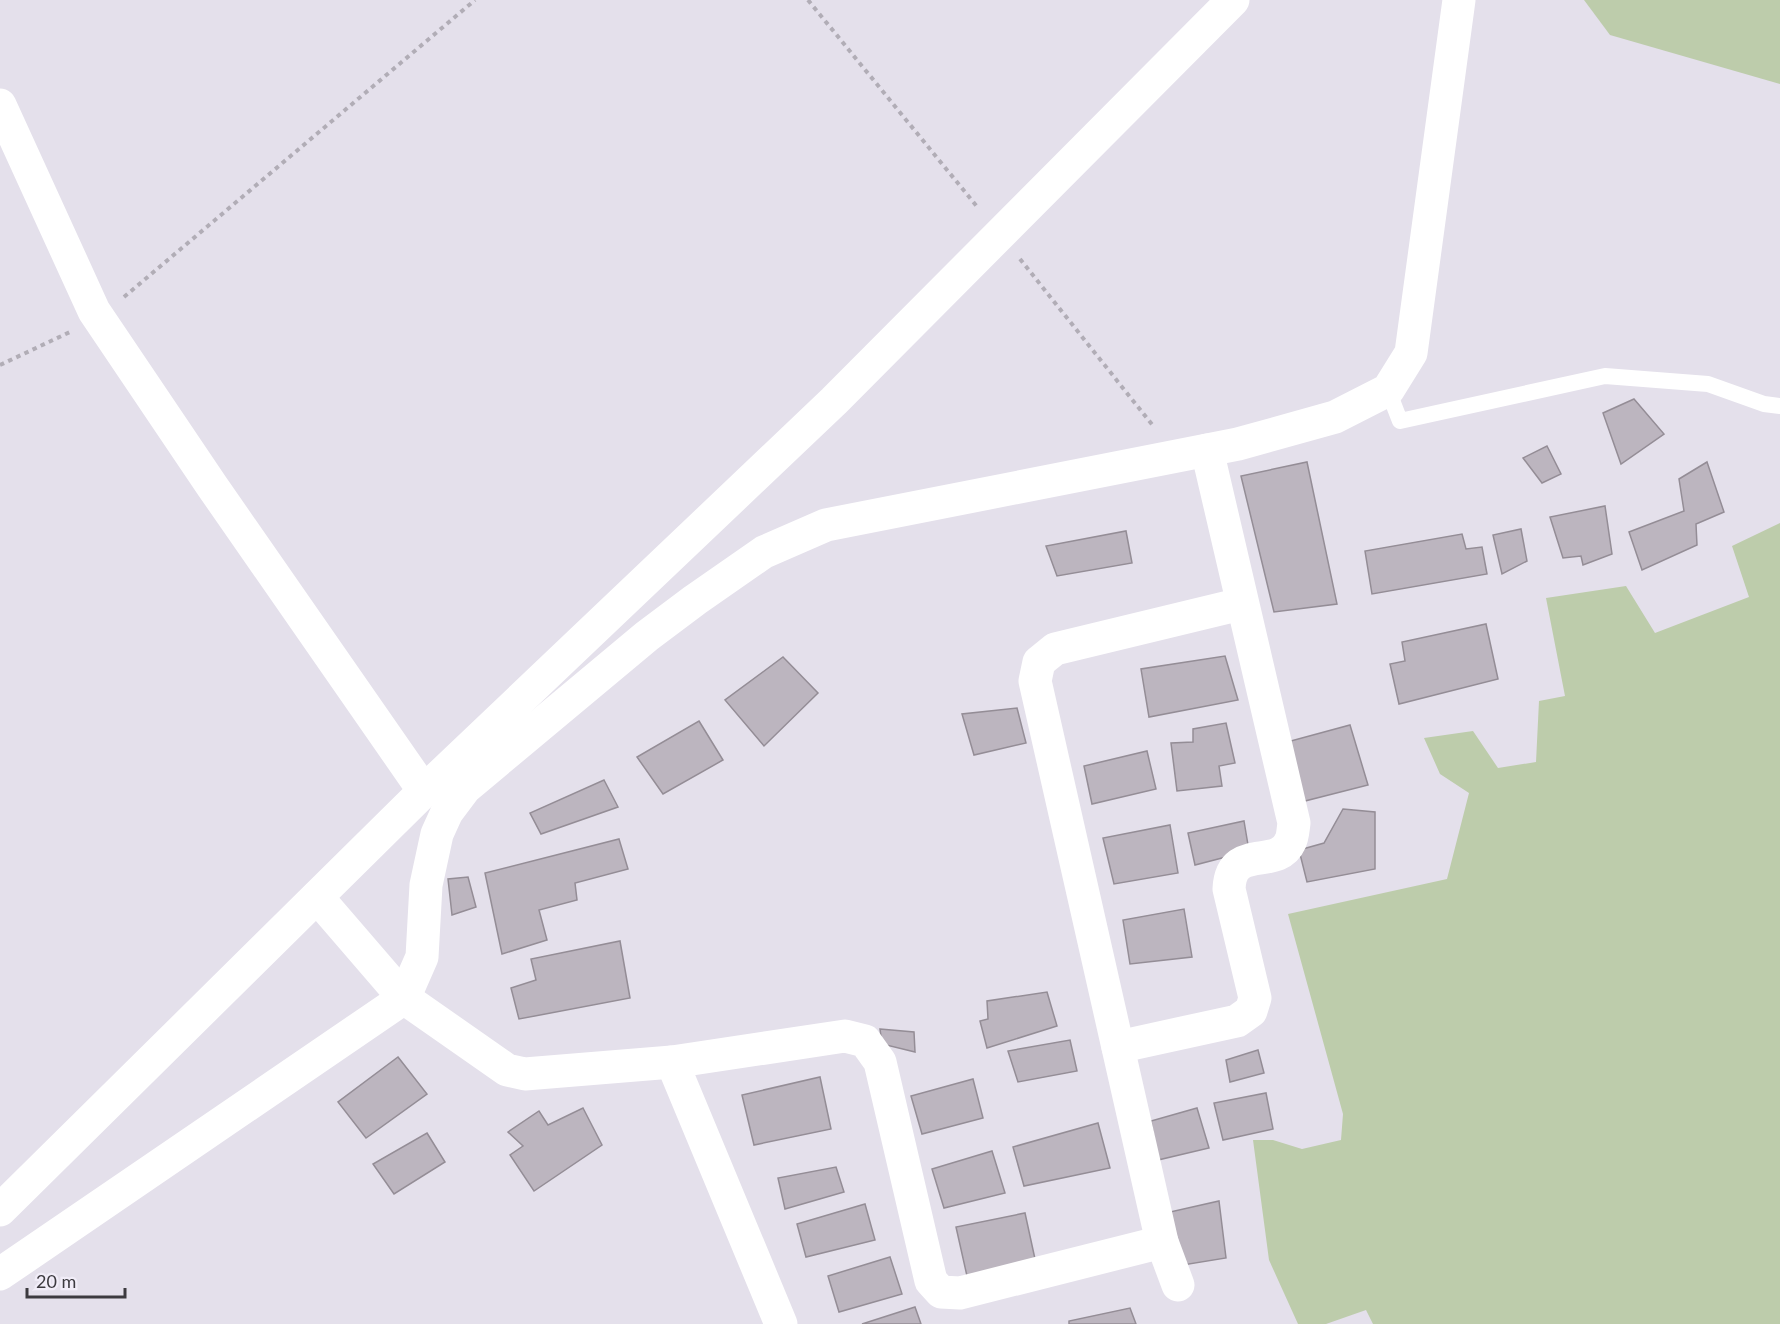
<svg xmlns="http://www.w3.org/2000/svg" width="1780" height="1324" font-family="Lato,sans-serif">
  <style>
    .green { fill: #bdccab }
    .building { fill: #bcb5bf; stroke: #948d96; stroke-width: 1.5 }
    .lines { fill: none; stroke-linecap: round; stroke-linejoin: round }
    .path { stroke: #b1adb6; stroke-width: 4; stroke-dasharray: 4.5 4.5; stroke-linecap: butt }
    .lane { stroke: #fff; stroke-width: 16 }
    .street { stroke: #fff; stroke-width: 33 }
    .secondary { stroke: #fff; stroke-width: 33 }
  </style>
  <rect width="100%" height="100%" fill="#e4e0eb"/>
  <g class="green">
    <polygon points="1584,0 1780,0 1780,84 1610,35"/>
    <polygon points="1780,523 1780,1324 1373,1324 1366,1310 1326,1324 1298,1324 1269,1260 1253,1140 1273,1140 1302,1149 1341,1140 1343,1114 1288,914 1447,879 1469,793 1440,774 1424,738 1473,731 1498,768 1536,762 1539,701 1565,696 1546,598 1626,586 1655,633 1749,597 1732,546"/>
  </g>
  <g class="building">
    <polygon points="1634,399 1664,434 1621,464 1603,413"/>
    <polygon points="1547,446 1561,474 1542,483 1523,458"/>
    <polygon points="1307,462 1337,604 1274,612 1241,476"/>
    <polygon points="1707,462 1724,512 1696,524 1697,545 1642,570 1629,532 1684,511 1679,479"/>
    <polygon points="1605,506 1612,554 1583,565 1581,556 1563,558 1550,517"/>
    <polygon points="1521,529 1527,561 1502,574 1493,535"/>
    <polygon points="1126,531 1132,563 1057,576 1046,546"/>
    <polygon points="1462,534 1466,549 1482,547 1487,574 1372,594 1365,551"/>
    <polygon points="1486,624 1498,679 1399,704 1390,664 1405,661 1402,642"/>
    <polygon points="1225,656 1238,700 1149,717 1141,669"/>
    <polygon points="783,657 818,693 764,746 725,700"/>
    <polygon points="1017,708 1026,743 974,755 962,714"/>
    <polygon points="699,721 723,760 663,794 637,757"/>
    <polygon points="1226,723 1235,763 1219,766 1222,786 1177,791 1171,743 1193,742 1193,729"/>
    <polygon points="1350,725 1368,785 1301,802 1287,742"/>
    <polygon points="1147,751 1156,789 1092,804 1084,766"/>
    <polygon points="604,780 618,807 541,834 530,813"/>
    <polygon points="1343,809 1375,812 1375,869 1307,882 1299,850 1324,843"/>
    <polygon points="1244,821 1249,851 1195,865 1188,833"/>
    <polygon points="1170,825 1178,873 1114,884 1103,838"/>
    <polygon points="619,839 628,869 575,883 577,900 539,910 547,940 502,954 485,873"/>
    <polygon points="468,877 476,907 452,915 448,879"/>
    <polygon points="1184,909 1192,957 1130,964 1123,920"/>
    <polygon points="620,941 630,998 519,1019 511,988 536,980 531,959"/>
    <polygon points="1047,992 1057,1026 987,1048 980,1021 988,1019 987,1001"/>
    <polygon points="880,1029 914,1032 915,1052 882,1044"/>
    <polygon points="1070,1040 1077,1071 1018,1082 1008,1051"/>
    <polygon points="1258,1050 1264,1073 1230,1082 1226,1060"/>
    <polygon points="398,1057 427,1094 366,1138 338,1102"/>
    <polygon points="820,1077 831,1129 754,1145 742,1095"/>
    <polygon points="973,1079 983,1118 922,1134 911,1096"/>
    <polygon points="1266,1093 1273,1129 1223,1140 1214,1103"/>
    <polygon points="583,1108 602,1145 534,1191 510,1155 523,1146 508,1132 539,1111 548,1125"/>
    <polygon points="1197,1108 1209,1148 1158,1160 1151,1121"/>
    <polygon points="1098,1123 1110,1168 1024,1186 1013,1147"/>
    <polygon points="427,1133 445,1162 394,1194 373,1164"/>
    <polygon points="992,1151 1005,1193 944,1208 932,1169"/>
    <polygon points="836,1167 844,1192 785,1209 778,1178"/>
    <polygon points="1219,1201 1226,1258 1183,1265 1170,1212"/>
    <polygon points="865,1204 875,1240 806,1257 797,1224"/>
    <polygon points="1025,1213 1035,1259 967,1276 956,1227"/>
    <polygon points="890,1257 902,1294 839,1312 828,1276"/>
    <polygon points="915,1307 921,1324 862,1324"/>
    <polygon points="1130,1308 1136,1324 1069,1324 1069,1321"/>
  </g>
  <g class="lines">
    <g class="path">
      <polyline points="808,0 979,209"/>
      <polyline points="1020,259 1154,427"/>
      <polyline points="124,297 475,0"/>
      <polyline points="0,365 70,332"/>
    </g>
    <polyline class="lane" points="1388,390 1400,421 1605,376 1708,384 1764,404 1780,406"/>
    <g class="street">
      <polyline points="0,105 94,311 212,486 424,791"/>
      <polyline points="317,897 404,998 507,1070 525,1074 672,1062 845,1036 865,1041 880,1062 931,1281 941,1292 960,1293 1162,1242"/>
      <path d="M1118,1047L1237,1021L1251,1011L1255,998L1229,889C1231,842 1277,871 1290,842C1293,837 1293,829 1294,823L1207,450"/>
      <polyline points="672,1062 781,1324"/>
      <polyline points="0,1274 404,998 422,957 426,885 437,834 447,812 465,788 647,636 695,600 764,552 826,525 1238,444 1335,417 1388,390 1411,353 1459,0"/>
      <polyline points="1178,1285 1162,1242 1035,681 1039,662 1055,649 1241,604"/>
    </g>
    <polyline class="secondary" points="0,1210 424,791 834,401 1233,0"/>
  </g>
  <path d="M27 1288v9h98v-9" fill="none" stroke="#3c3a3f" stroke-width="3"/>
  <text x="36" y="1288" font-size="18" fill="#3c3a3f" stroke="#f1edf8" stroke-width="4.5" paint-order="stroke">20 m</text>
</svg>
